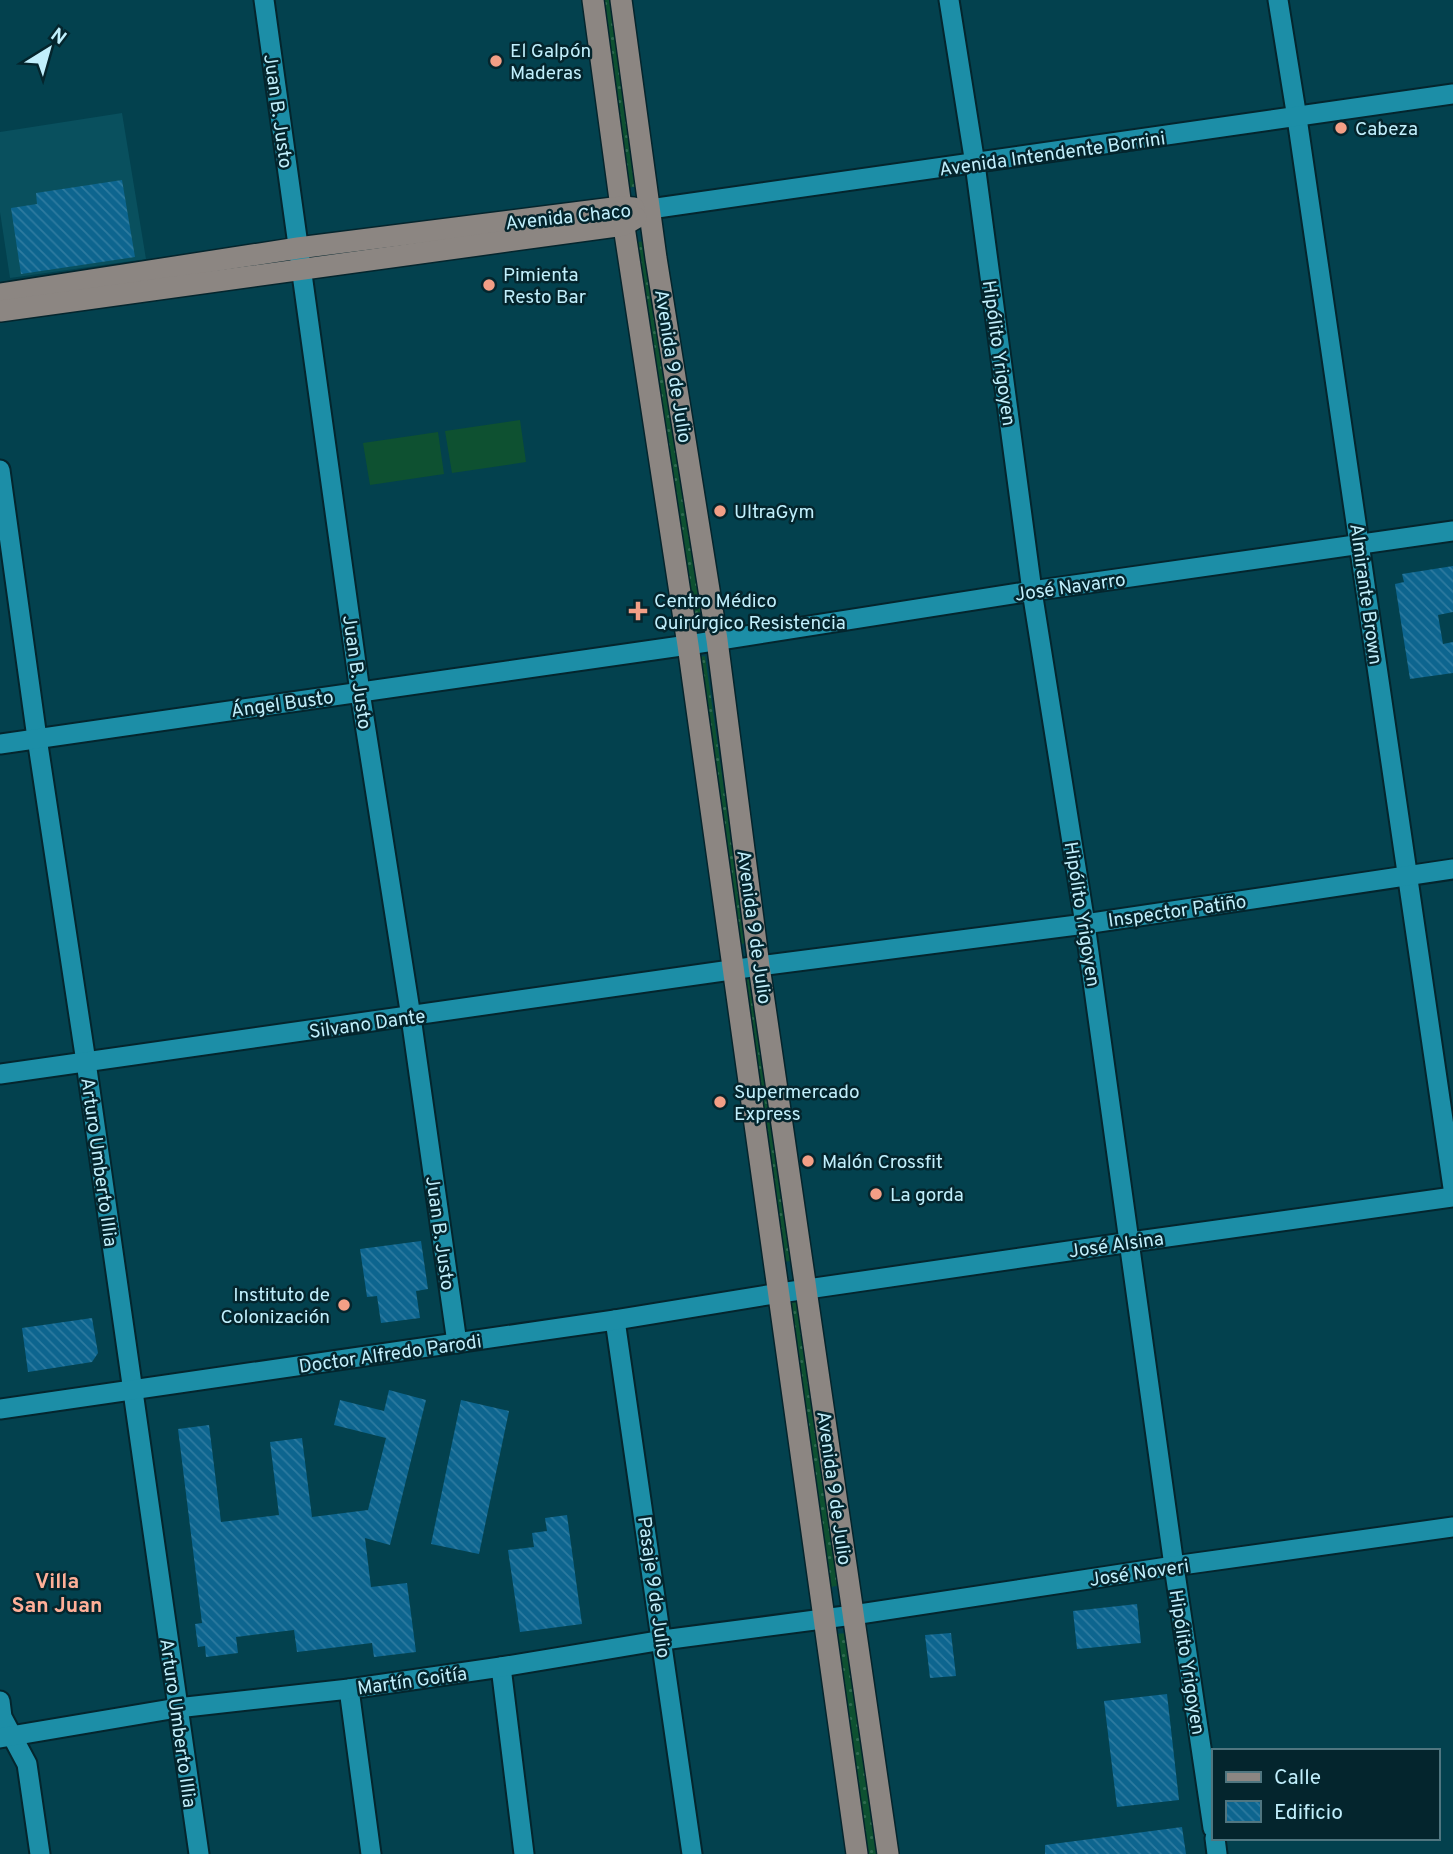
<svg xmlns="http://www.w3.org/2000/svg" width="1453" height="1854" font-family="Overpass,sans-serif">
  <style>
    .built { fill: #09505e }
    .grass { fill: url(#grass-dots) }
    .pitch { fill: #0e5131 }
    .building { fill: url(#building-back-hatch) }
    .lines { fill: none; stroke-linecap: round; stroke-linejoin: round }
    .minor-casing { stroke: #04252d; stroke-width: 23 }
    .major-casing { stroke: #04252d; stroke-width: 24 }
    .minor { stroke: #1c8ea7; stroke-width: 19 }
    .major { stroke: #8c8682; stroke-width: 21 }
    .poi-dot { fill: #f39f86; stroke: #04252d; stroke-width: 2.5 }
    .labels { text-anchor: middle; stroke-width: 5; stroke-linejoin: round; paint-order: stroke }
    .poi-label { font-size: 19px; fill: #c1effc; stroke: #04252d; text-anchor: start }
    .street-label { font-size: 19px; fill: #c1effc; stroke: #04252d }
    .neighbourhood-label { font-size: 21px; font-weight: bold; fill: #ffaf98; stroke: #04252d }
  </style>
  <defs>
    <pattern id="grass-dots" width="8" height="8" patternUnits="userSpaceOnUse" patternTransform="scale(1.75)"><rect width="8" height="8" fill="#0e5131"/><path d="M2 2h.1M6 6h.1" fill="none" stroke="#2f6a50" stroke-width="1.8" stroke-linecap="round"/></pattern>
    <pattern id="building-back-hatch" width="6" height="6" patternUnits="userSpaceOnUse" patternTransform="scale(1.75)"><rect width="6" height="6" fill="#0d658f"/><path d="M-1 5l2 2M0 0l6 6M5-1l2 2" fill="none" stroke="#2e7ba0"/></pattern>
  </defs>
  <rect width="100%" height="100%" fill="#03414e"/>
  <polygon class="built" points="122,113 146,259 10,278 0,212 0,132"/>
  <g class="grass">
    <polygon points="600,0 613,0 639,186 626,188"/>
    <polygon points="648,241 702,624 691,625 637,242"/>
    <polygon points="705,656 746,943 736,945 695,658"/>
    <polygon points="754,975 791,1261 782,1262 744,976"/>
    <polygon points="798,1299 841,1585 831,1587 788,1300"/>
    <polygon points="847,1633 876,1854 865,1854 836,1634"/>
  </g>
  <g class="pitch">
    <polygon points="520,420 526,462 452,473 445,431"/>
    <polygon points="438,432 444,474 370,485 363,443"/>
  </g>
  <g class="building">
    <polygon points="122,180 135,257 21,274 11,208 37,204 36,193"/>
    <polygon points="1453,566 1453,612 1438,615 1443,644 1453,642 1453,673 1410,679 1395,584 1404,582 1402,574"/>
    <polygon points="421,1241 428,1289 416,1291 420,1318 381,1323 377,1296 367,1297 360,1249"/>
    <polygon points="92,1318 98,1353 92,1362 28,1372 22,1328"/>
    <polygon points="389,1390 426,1400 390,1545 365,1538 371,1587 407,1583 416,1652 374,1657 372,1643 297,1652 294,1630 236,1637 238,1653 206,1657 205,1646 198,1647 195,1624 202,1623 178,1429 209,1425 221,1522 279,1515 270,1442 302,1438 312,1517 368,1510 386,1438 334,1425 340,1400 384,1411"/>
    <polygon points="461,1400 509,1411 479,1554 431,1544"/>
    <polygon points="567,1515 582,1624 520,1632 508,1550 534,1547 532,1533 547,1531 545,1518"/>
    <polygon points="1137,1604 1141,1643 1077,1649 1073,1611"/>
    <polygon points="951,1633 956,1676 930,1678 925,1635"/>
    <polygon points="1167,1694 1179,1800 1117,1807 1104,1701"/>
    <polygon points="1182,1827 1186,1854 1045,1854 1045,1845"/>
  </g>
  <g class="lines">
    <defs>
      <g id="minor">
        <polyline points="264,0 360,692 411,1017 457,1343"/>
        <polyline points="949,0 975,164 1032,591 1085,924 1174,1566 1213,1828"/>
        <polyline points="1278,0 1297,118 1453,1188"/>
        <polyline points="650,209 1453,94"/>
        <polyline points="0,470 37,738 86,1062 199,1854"/>
        <polyline points="0,744 688,645 1032,591 1453,531"/>
        <polyline points="0,1074 759,966 1085,924 1453,869"/>
        <polyline points="615,1320 692,1854"/>
        <polyline points="0,1409 615,1320 780,1293 1131,1242 1453,1197"/>
        <polyline points="501,1667 524,1854"/>
        <polyline points="349,1689 371,1854"/>
        <polyline points="0,1701 2,1717 27,1764 40,1854"/>
        <polyline points="0,1738 177,1708 349,1689 501,1667 663,1640 853,1615 1174,1566 1453,1527"/>
        <polyline points="1215,1838 1217,1854"/>
      </g>
      <g id="major">
        <polyline points="593,0 621,207 688,645 857,1854"/>
        <polyline points="621,0 656,258 717,640 759,966 888,1854"/>
        <polyline points="0,294 298,248 621,207 634,208"/>
        <polyline points="0,311 624,225 636,218"/>
      </g>
    </defs>
    <use href="#minor" class="minor-casing"/>
    <use href="#major" class="major-casing"/>
    <use href="#minor" class="minor"/>
    <use href="#major" class="major"/>
  </g>
  <g class="poi-dot">
    <circle cx="496" cy="61" r="7"/>
    <circle cx="1341" cy="128" r="7"/>
    <circle cx="489" cy="285" r="7"/>
    <circle cx="720" cy="511" r="7"/>
    <path d="M634.5 600.5h7v7h7v7h-7v7h-7v-7h-7v-7h7z"/>
    <circle cx="720" cy="1102" r="7"/>
    <circle cx="808" cy="1161" r="7"/>
    <circle cx="876" cy="1194" r="7"/>
    <circle cx="344" cy="1305" r="7"/>
  </g>
  <g class="labels">
    <g class="poi-label">
      <text x="510" y="57">El Galpón<tspan x="510" dy="22">Maderas</tspan></text>
      <text x="1355" y="135">Cabeza</text>
      <text x="503" y="281">Pimienta<tspan x="503" dy="22">Resto Bar</tspan></text>
      <text x="734" y="518">UltraGym</text>
      <text x="654" y="607">Centro Médico<tspan x="654" dy="22">Quirúrgico Resistencia</tspan></text>
      <text x="734" y="1098">Supermercado<tspan x="734" dy="22">Express</tspan></text>
      <text x="822" y="1168">Malón Crossfit</text>
      <text x="890" y="1201">La gorda</text>
      <text x="330" y="1301" text-anchor="end">Instituto de<tspan x="330" dy="22">Colonización</tspan></text>
    </g>
    <g class="street-label">
      <text transform="translate(279 111) rotate(82)" y="7">Juan B. Justo</text>
      <text transform="translate(1052 153) rotate(-8)" y="7">Avenida Intendente Borrini</text>
      <text transform="translate(568 216) rotate(-6)" y="7">Avenida Chaco</text>
      <text transform="translate(1000 353) rotate(82)" y="7">Hipólito Yrigoyen</text>
      <text transform="translate(674 366) rotate(81)" y="7">Avenida 9 de Julio</text>
      <text transform="translate(1070 586) rotate(-8)" y="7">José Navarro</text>
      <text transform="translate(1367 594) rotate(82)" y="7">Almirante Brown</text>
      <text transform="translate(358 672) rotate(82)" y="7">Juan B. Justo</text>
      <text transform="translate(282 703) rotate(-8)" y="7">Ángel Busto</text>
      <text transform="translate(1177 910) rotate(-8)" y="7">Inspector Patiño</text>
      <text transform="translate(1083 914) rotate(81)" y="7">Hipólito Yrigoyen</text>
      <text transform="translate(755 927) rotate(82)" y="7">Avenida 9 de Julio</text>
      <text transform="translate(367 1023) rotate(-8)" y="7">Silvano Dante</text>
      <text transform="translate(100 1162) rotate(82)" y="7">Arturo Umberto Illia</text>
      <text transform="translate(441 1233) rotate(82)" y="7">Juan B. Justo</text>
      <text transform="translate(1116 1244) rotate(-8)" y="7">José Alsina</text>
      <text transform="translate(390 1353) rotate(-8)" y="7">Doctor Alfredo Parodi</text>
      <text transform="translate(835 1488) rotate(82)" y="7">Avenida 9 de Julio</text>
      <text transform="translate(1139 1572) rotate(-8)" y="7">José Noveri</text>
      <text transform="translate(655 1587) rotate(82)" y="7">Pasaje 9 de Julio</text>
      <text transform="translate(1188 1662) rotate(81)" y="7">Hipólito Yrigoyen</text>
      <text transform="translate(412 1680) rotate(-8)" y="7">Martín Goitía</text>
      <text transform="translate(179 1723) rotate(82)" y="7">Arturo Umberto Illia</text>
    </g>
    <g class="neighbourhood-label">
      <text x="57" y="1588">Villa<tspan x="57" dy="24">San Juan</tspan></text>
    </g>
  </g>
  <rect x="1212" y="1749" width="228" height="91" fill="#04252d" stroke="#507680" stroke-width="2"/>
  <rect x="1226" y="1772" width="35" height="10" fill="#8c8682" stroke="#507680" stroke-width="2"/>
  <text x="1274" y="1784" font-size="21" fill="#c1effc">Calle</text>
  <rect x="1226" y="1801" width="35" height="21" fill="url(#building-back-hatch)" stroke="#507680" stroke-width="2"/>
  <text x="1274" y="1819" font-size="21" fill="#c1effc">Edificio</text>
  <g transform="translate(49 49) rotate(37)" stroke="#04252d" stroke-width="5" paint-order="stroke">
  <path d="M0-5L12 26L0 18L-12 26Z" fill="#c1effc"/>
  <text y="-10" font-size="19" font-weight="bold" text-anchor="middle" fill="#c1effc">N</text>
  </g>
</svg>
